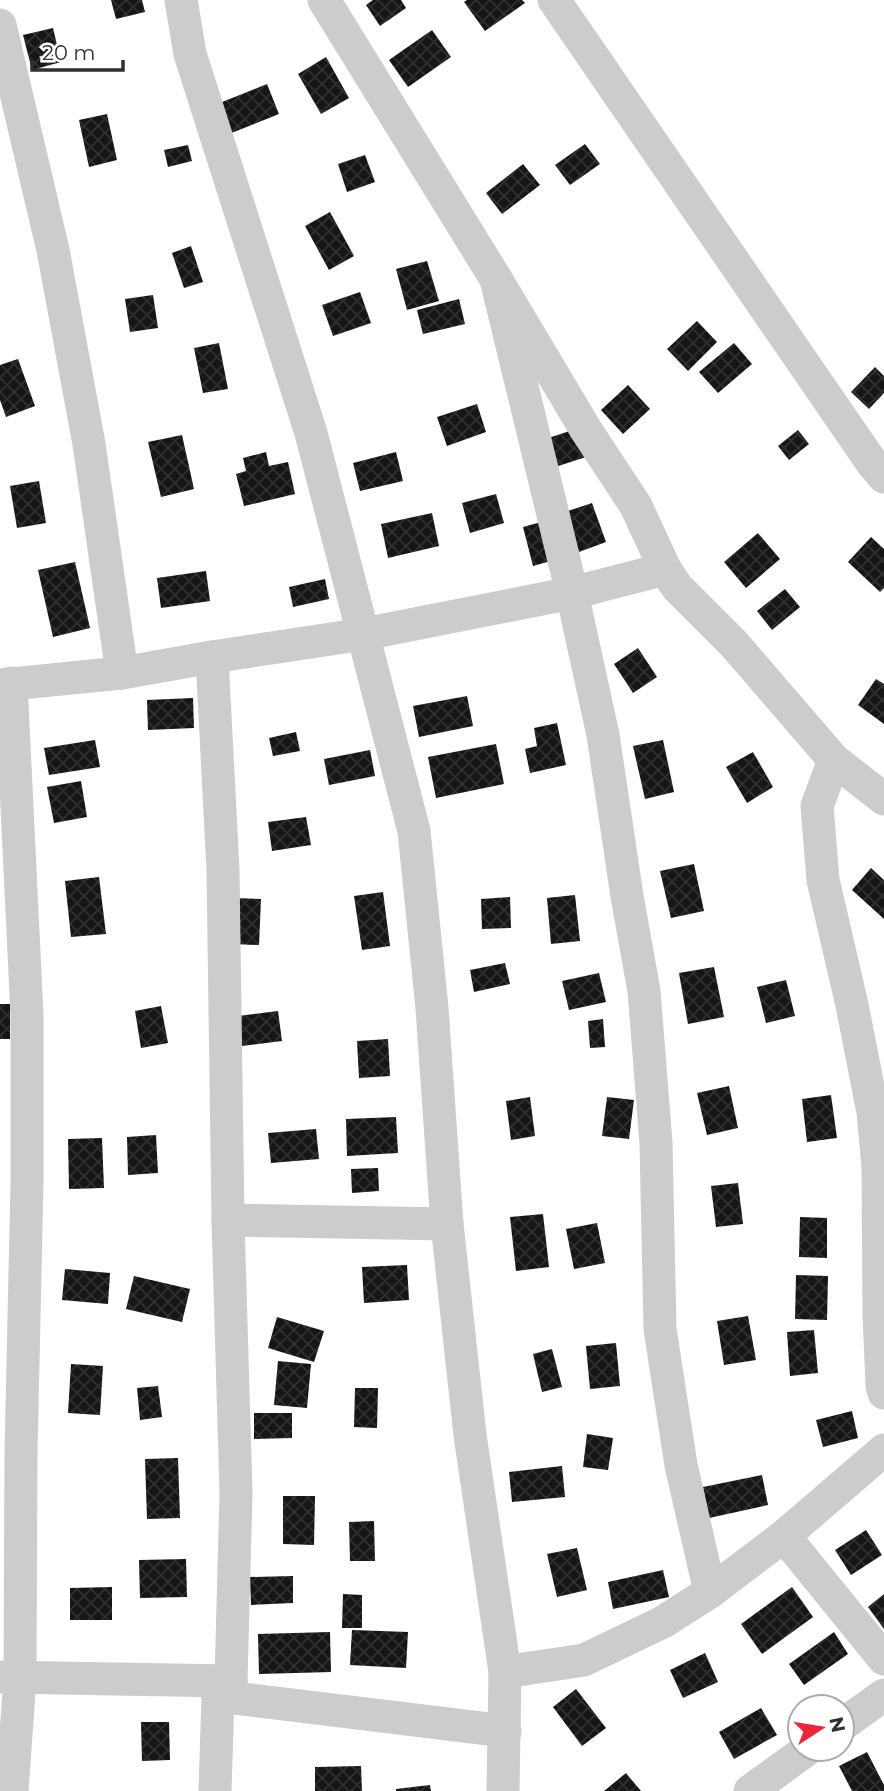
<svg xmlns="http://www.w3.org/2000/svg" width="884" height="1791" font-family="Montserrat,sans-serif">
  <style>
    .building { fill: url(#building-cross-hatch) }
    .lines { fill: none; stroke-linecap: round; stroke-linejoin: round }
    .minor { stroke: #ccc; stroke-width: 33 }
  </style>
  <defs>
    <pattern id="building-cross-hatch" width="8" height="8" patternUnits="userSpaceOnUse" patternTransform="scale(1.75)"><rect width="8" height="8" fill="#161616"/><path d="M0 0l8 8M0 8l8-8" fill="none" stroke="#303030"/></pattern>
  </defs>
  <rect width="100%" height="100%" fill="#fff"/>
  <g class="building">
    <polygon points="111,0 142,0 145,12 116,19"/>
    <polygon points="373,0 401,0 406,8 380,26 366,5"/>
    <polygon points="467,0 522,0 525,3 485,31 464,2"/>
    <polygon points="53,28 61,62 32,70 23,35"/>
    <polygon points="432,30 451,57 408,87 389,60"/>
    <polygon points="326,57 349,98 321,114 298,74"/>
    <polygon points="267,84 279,114 229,134 217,104"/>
    <polygon points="107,114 117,160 89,167 79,120"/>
    <polygon points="585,144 600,164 570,185 555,165"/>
    <polygon points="188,145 192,161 168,167 164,150"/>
    <polygon points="365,155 375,182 347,192 338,164"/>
    <polygon points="523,164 540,185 502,214 486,193"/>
    <polygon points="330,212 354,256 329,270 305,226"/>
    <polygon points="191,246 203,282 184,288 172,253"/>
    <polygon points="427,261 439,301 407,310 396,269"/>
    <polygon points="360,292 371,323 333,336 322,305"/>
    <polygon points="153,295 158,328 130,332 125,299"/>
    <polygon points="459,299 465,324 423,334 417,310"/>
    <polygon points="697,321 717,342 688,371 667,349"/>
    <polygon points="219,343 228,389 203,393 194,348"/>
    <polygon points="734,343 752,364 718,393 699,372"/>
    <polygon points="18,359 35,406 6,417 0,400 0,365"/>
    <polygon points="875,367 884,376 884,393 869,409 851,392"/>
    <polygon points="628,385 650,409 623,434 601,410"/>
    <polygon points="477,404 486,432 447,446 437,417"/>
    <polygon points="576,429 586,457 549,469 539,441"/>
    <polygon points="798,430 809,444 789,460 778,446"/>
    <polygon points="182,435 194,489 161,497 148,442"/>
    <polygon points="266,452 269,466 288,462 295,494 244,506 236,474 246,471 243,458"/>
    <polygon points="396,452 403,481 360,491 353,463"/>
    <polygon points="39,481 46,523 17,528 10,486"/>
    <polygon points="496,494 504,523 470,533 462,503"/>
    <polygon points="592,503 606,542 579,552 565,512"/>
    <polygon points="432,513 439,546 388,558 381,524"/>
    <polygon points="552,519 562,558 533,566 523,527"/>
    <polygon points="758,533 780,559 746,588 724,562"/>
    <polygon points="871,537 884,549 884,588 880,592 848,562"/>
    <polygon points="75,562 90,628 53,637 38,570"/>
    <polygon points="206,571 210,601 161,608 157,578"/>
    <polygon points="325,579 329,599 293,607 289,587"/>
    <polygon points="785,589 800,607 772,630 757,611"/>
    <polygon points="638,648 657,677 633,693 614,664"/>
    <polygon points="876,679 884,684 884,724 858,705"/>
    <polygon points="467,696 473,726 419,737 413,706"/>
    <polygon points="193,698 194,728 148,730 147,700"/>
    <polygon points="557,723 566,765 530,773 525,749 537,746 534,728"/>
    <polygon points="296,732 300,751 273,756 269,738"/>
    <polygon points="95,740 100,767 49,775 44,748"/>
    <polygon points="663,740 674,792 645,799 633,746"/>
    <polygon points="496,744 504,784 436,798 428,757"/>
    <polygon points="370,750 375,776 329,785 324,759"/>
    <polygon points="753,752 773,787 747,803 726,767"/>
    <polygon points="81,781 87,817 54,823 47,787"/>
    <polygon points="306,817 311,845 272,851 268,822"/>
    <polygon points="694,864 704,911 671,918 660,871"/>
    <polygon points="871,868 884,880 884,919 852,890"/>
    <polygon points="99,877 106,934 71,937 65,881"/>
    <polygon points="383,892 390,946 362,950 354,896"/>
    <polygon points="575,895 580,941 551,944 547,898"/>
    <polygon points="510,897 511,928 482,929 481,899"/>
    <polygon points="232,898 261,899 259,945 231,944"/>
    <polygon points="505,963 510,984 474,992 470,970"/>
    <polygon points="714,967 724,1017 688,1024 679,973"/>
    <polygon points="599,973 606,1002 569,1010 562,981"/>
    <polygon points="786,980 795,1016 766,1023 757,987"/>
    <rect x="0" y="1004" width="10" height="35"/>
    <polygon points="161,1006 168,1043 141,1048 135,1011"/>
    <polygon points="278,1011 282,1041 242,1046 238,1016"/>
    <polygon points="603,1019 605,1047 590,1048 588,1021"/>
    <polygon points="388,1039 390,1076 359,1078 357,1041"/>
    <polygon points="729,1086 738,1128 707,1135 697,1093"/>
    <polygon points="831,1095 837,1138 807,1142 802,1099"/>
    <polygon points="530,1097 535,1136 511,1140 506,1101"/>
    <polygon points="607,1097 634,1100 629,1139 602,1136"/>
    <polygon points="396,1117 398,1153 347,1156 346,1119"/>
    <polygon points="316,1129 319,1159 271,1163 268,1133"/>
    <polygon points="156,1135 158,1173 128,1175 127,1137"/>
    <polygon points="102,1138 104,1188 69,1189 68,1139"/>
    <polygon points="378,1168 379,1191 352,1193 351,1169"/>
    <polygon points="738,1183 743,1224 716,1227 711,1186"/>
    <polygon points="543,1214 549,1267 516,1271 510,1217"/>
    <polygon points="800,1217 827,1218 827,1258 799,1257"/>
    <polygon points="597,1223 605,1263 574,1269 566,1229"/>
    <polygon points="407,1265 409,1300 364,1303 362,1267"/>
    <polygon points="65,1269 110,1273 108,1304 62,1300"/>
    <polygon points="796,1275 828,1276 827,1320 795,1319"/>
    <polygon points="134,1276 190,1289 182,1322 126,1309"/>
    <polygon points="748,1316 756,1360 724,1365 717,1321"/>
    <polygon points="277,1317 324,1331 314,1362 268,1348"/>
    <polygon points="814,1330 818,1373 790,1376 787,1332"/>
    <polygon points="616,1343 620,1386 590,1389 586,1346"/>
    <polygon points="552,1349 562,1387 542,1392 533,1354"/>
    <polygon points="278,1361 311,1364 307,1408 274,1405"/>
    <polygon points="71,1364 103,1366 100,1415 68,1413"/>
    <polygon points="158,1386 162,1417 140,1420 137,1388"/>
    <polygon points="355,1388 378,1388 377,1428 354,1427"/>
    <polygon points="852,1411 858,1438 823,1447 816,1420"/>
    <polygon points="254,1413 292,1413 292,1438 254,1439"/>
    <polygon points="587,1434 613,1438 608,1470 583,1467"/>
    <polygon points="178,1458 180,1518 147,1519 145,1459"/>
    <polygon points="562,1466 565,1497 512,1502 509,1472"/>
    <polygon points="762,1475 768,1505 709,1518 703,1487"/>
    <polygon points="283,1496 315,1496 314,1545 283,1544"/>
    <polygon points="374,1521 375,1561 350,1561 349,1522"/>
    <polygon points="866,1530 882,1555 851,1575 835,1550"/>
    <polygon points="577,1548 587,1590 557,1597 547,1554"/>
    <polygon points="186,1559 187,1597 140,1598 139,1560"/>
    <polygon points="663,1570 669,1597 613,1609 608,1582"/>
    <polygon points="293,1576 293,1603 251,1605 250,1577"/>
    <polygon points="112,1587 112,1620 70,1620 70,1588"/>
    <polygon points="792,1587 813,1617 762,1654 741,1624"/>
    <polygon points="343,1594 362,1595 362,1628 342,1628"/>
    <polygon points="884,1594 884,1629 868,1607"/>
    <polygon points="352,1630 408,1632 406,1668 350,1665"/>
    <polygon points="330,1632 331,1672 259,1674 258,1634"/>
    <polygon points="834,1632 848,1654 804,1685 789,1664"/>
    <polygon points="705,1653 718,1682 683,1698 670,1670"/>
    <polygon points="576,1689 606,1728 582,1746 553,1707"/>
    <polygon points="761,1708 777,1735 734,1759 719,1732"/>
    <polygon points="141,1722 169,1722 170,1760 142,1761"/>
    <polygon points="867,1752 884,1785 884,1791 852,1791 839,1766"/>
    <polygon points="361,1766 362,1791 315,1791 315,1767"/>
    <polygon points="626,1773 641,1791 604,1791"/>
    <polygon points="430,1785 431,1791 396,1791 396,1789"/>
  </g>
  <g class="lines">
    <g class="minor">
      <polyline points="181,0 190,54 311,433 414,831 432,1008 447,1224 470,1435 505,1672 503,1791"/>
      <polyline points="324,0 496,279 586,430 636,506 665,569 677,587 734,644 834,760 884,799"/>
      <polyline points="554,0 872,463 884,477"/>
      <polyline points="0,25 53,250 89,444 122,673"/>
      <polyline points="496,279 572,593 603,735 627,896 644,991 656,1143 660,1329 681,1465 710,1592"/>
      <polyline points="212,657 223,870 228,1220 236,1493 231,1681 218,1696 215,1791"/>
      <polyline points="11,683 27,1015 27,1182 21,1453 20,1677 12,1791"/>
      <polyline points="0,685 122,673 212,657 364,634 572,593 665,569"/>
      <polyline points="834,760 817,806 823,880 852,1005 873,1112 878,1167 879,1313 882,1386 884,1393"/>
      <polyline points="228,1220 447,1224"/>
      <polyline points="784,1536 884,1659"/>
      <polyline points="505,1672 584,1660 663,1622 710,1592 784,1536 884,1450"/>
      <polyline points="0,1677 231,1681"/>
      <polyline points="218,1696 505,1731"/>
      <polyline points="842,1725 884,1695"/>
      <polyline points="750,1791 808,1749"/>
    </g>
  </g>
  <g transform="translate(821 1728) rotate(78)"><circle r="33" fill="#ffffff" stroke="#acacac" stroke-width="2"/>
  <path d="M0-5L12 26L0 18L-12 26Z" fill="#f32336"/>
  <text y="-10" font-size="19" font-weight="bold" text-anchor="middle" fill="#2f2f2f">N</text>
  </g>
  <path d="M32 60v10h91v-10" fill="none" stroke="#2f2f2f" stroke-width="3.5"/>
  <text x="42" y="60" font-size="21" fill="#2f2f2f" stroke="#ffffff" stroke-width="5" paint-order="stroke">20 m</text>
</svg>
